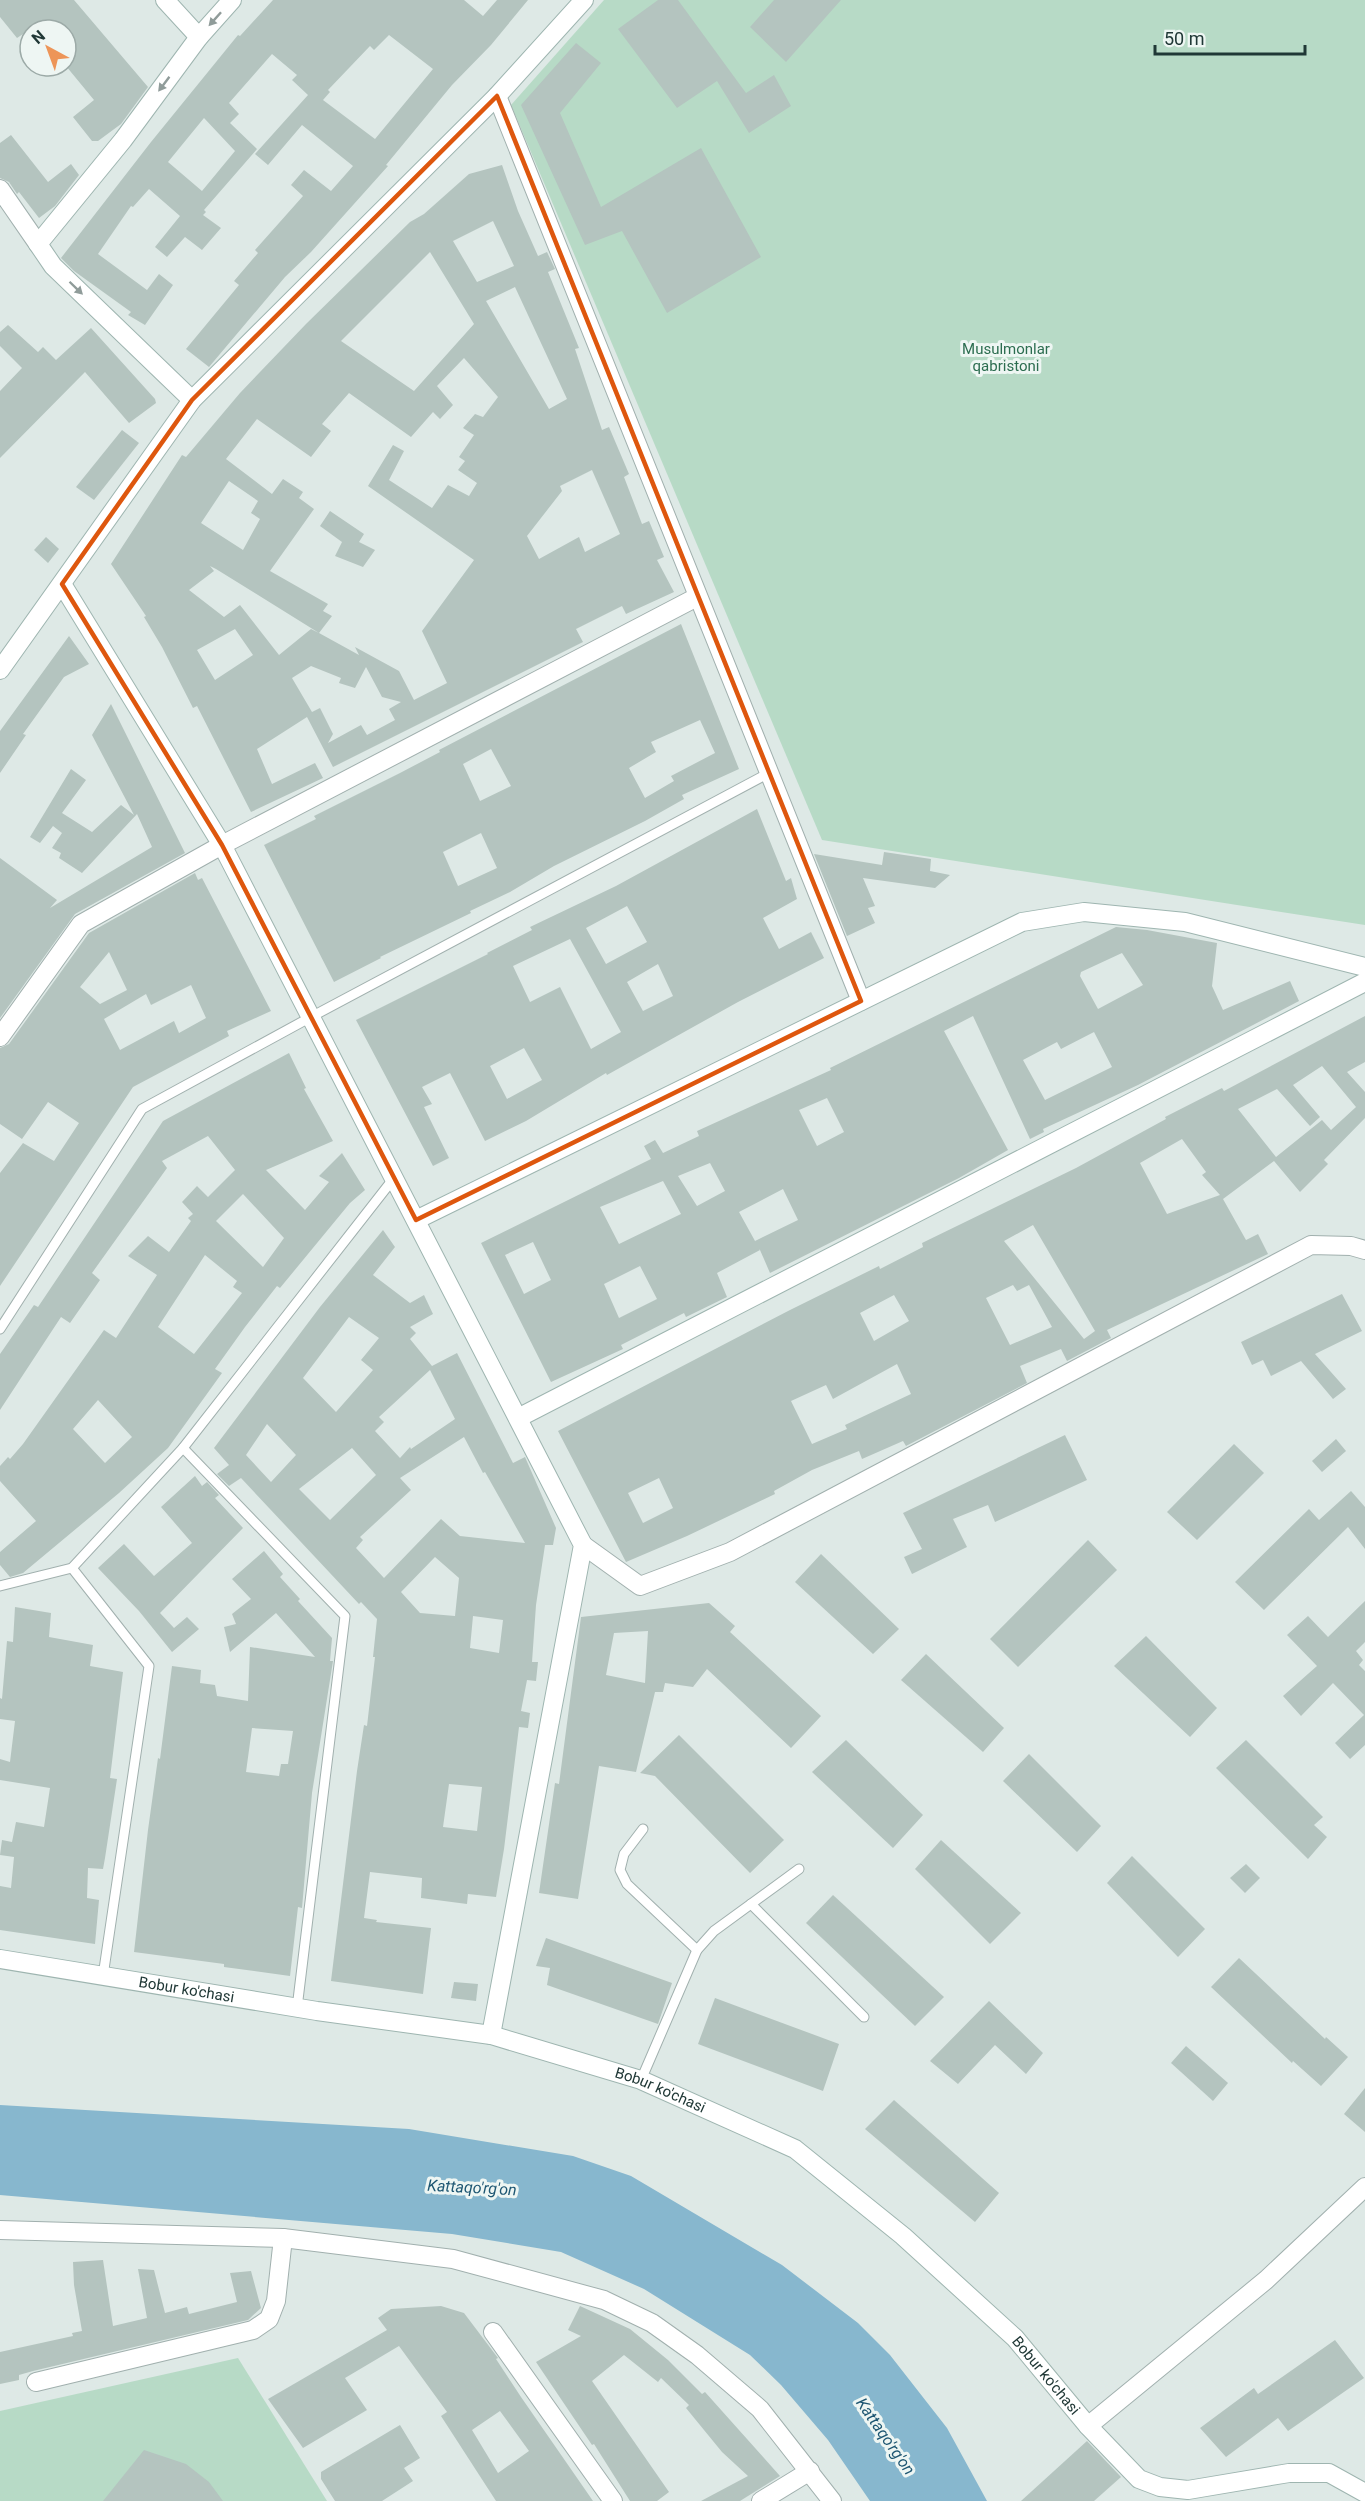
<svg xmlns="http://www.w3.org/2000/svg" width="1365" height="2501" font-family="Roboto,sans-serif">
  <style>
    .green { fill: #b7dac6 }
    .water { fill: #87b7ce }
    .building { fill: #b4c4bf; fill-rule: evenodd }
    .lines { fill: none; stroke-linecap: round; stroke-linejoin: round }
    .lane-casing { stroke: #a1b0ae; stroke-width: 11 }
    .street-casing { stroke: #a1b0ae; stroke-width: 20 }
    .secondary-casing { stroke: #9eb5b0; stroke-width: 20 }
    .lane { stroke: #fff; stroke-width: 9 }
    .street { stroke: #fff; stroke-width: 18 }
    .secondary { stroke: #fff; stroke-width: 18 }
    .oneway { fill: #909c9a }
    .marked { fill: none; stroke: #de570e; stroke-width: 4.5; stroke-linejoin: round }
    .labels { text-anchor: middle; stroke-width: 6; stroke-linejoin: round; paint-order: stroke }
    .park-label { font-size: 15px; fill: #2c6d50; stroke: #eef6f3 }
    .street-label { font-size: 15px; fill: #203836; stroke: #eef6f3 }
    .water-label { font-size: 16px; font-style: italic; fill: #1d5672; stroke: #eef6f3 }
  </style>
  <rect width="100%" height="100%" fill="#dee9e6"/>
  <g class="green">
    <polygon points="604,0 1365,0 1365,925 822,840 511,105"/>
    <polygon points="238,2358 327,2501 0,2501 0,2411"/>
  </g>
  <polygon class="water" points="0,2105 409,2129 573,2156 631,2176 782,2265 858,2323 890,2355 947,2428 987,2501 870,2501 828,2440 781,2385 750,2355 644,2289 561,2252 452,2234 0,2195"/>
  <g class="building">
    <polygon points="0,0 74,0 148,87 121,124 98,141 92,141 73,117 94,100 66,66 66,30 29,30 17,38 0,17"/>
    <path d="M273,0H464L483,16L497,0H528L491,45L452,85L386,165L388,166L311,252L285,277L209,367L186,349L239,285L234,281L258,253L255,250L303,196L291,185L304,170L331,191L353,166L302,125L268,165L255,154L308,95L292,80L297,75L272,54L229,103L239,114L230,123L257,149L204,210L206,212L203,215L221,228L202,250L185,237L167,257L155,247L180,216L149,189L133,207L131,206L98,254L147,290L159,274L173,285L145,325L128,315L131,312L74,271L61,258L151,142L238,35L240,36ZM389,35L433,69L375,139L323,100L330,92L328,90L370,46L374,50ZM204,118L235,151L202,191L168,162Z"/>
    <polygon points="658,0 678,0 746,93 774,75 791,106 749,133 717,81 677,108 618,29"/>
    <polygon points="774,0 841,0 786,62 750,27"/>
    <polygon points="576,43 601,63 560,113 601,207 701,148 761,257 667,313 622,231 585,245 521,105"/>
    <polygon points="11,135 48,182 71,164 79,175 55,206 39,218 19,192 17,194 9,182 0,178 0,143"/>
    <path d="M502,165L518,211L538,256L547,252L555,269L548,272L579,348L575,349L602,430L609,427L629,474L624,477L642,524L649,521L664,557L657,560L674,592L626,614L622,606L576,629L583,642L333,767L307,717L257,749L272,784L315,763L323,778L251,812L197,706L193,708L162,647L144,617L146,616L111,564L182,455L186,457L240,393L306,324L410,222L424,214L469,174ZM493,221L514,266L477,282L453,241ZM430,252L474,324L414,391L341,341ZM515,287L567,399L549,409L486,301ZM464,358L498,397L483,417L475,414L463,428L474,435L459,457L465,461L458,470L477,483L469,496L448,485L432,508L389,480L404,451L393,445L368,486L474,560L422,631L447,683L414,700L399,671L355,647L359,655L319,633L332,616L323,611L328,604L270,571L314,509L299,498L303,492L283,479L272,494L226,459L257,419L311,457L331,431L322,424L349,393L411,437L433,412L440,419L453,405L437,386ZM592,470L620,534L585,552L579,537L539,559L527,536L562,491L560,486ZM229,481L258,501L251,513L260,519L243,550L201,523ZM210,566L216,569L319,633L311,629L279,655L240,605L224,617L189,590L214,571ZM235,629L253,655L215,680L197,650ZM311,666L341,678L339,683L355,688L366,667L382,697L401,702L389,709L395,720L367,735L361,725L328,743L333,734L320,708L312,712L292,678Z"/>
    <polygon points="8,325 38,352 43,347 56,360 91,328 155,399 156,403 129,423 85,372 0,458 0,391 22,368 0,346 0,332"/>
    <polygon points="122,430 139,443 94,500 76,487"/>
    <polygon points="330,511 364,534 359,542 375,550 363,567 335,556 342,542 320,526"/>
    <polygon points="46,537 59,549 48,563 34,550"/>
    <path d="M681,624L739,769L682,795L684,799L645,821L554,866L510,892L470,911L471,913L380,957L381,958L334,982L264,845L316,819L314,816L400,773L440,752L439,750ZM700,720L715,753L671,776L674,781L645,798L629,768L656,752L651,742ZM491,749L511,786L480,801L463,764ZM481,833L497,868L458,886L443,852Z"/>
    <polygon points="69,636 89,664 64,677 23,734 26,735 0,773 0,731"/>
    <polygon points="111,704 185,853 75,914 0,1018 0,858 57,900 50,908 152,847 137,814 82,873 59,858 61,853 52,848 62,833 53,826 40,843 30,837 71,769 86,780 62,813 92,832 121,805 134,815 92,735"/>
    <path d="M757,809L786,881L791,878L797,899L763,918L779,949L811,932L824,958L738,1002L607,1075L606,1073L526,1121L485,1141L450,1073L422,1087L432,1104L424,1107L449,1158L433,1166L356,1020L488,954L487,953L532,930L530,927L616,886ZM627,906L647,942L606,964L586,928ZM570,939L621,1032L591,1049L560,987L530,1002L513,966ZM658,964L673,996L643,1011L627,982ZM524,1048L542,1080L507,1099L490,1066Z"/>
    <polygon points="884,852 931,859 930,871 950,875 935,888 863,878 875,906 868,908 875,923 847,936 814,854 882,865"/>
    <path d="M195,873L198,880L202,878L271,1011L227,1031L229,1036L133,1087L0,1286V1173L23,1143L54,1161L79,1123L48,1102L22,1139L0,1124V1048L9,1044L89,933ZM109,952L127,990L100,1004L80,987ZM191,985L206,1018L179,1033L174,1021L120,1050L104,1019L146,994L151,1005Z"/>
    <path d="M1116,927L1147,930L1217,943L1212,986L1223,1010L1290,981L1299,1001L1138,1085L1043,1129L1044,1132L1030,1139L973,1016L944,1031L1008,1150L959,1178L770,1273L760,1250L717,1273L727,1297L686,1317L684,1313L621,1345L623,1349L551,1382L481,1243L651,1159L644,1146L655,1140L663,1153L699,1136L697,1131L831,1070L830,1068ZM1122,953L1143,985L1098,1009L1080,976L1081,972ZM1094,1032L1112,1067L1045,1100L1023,1060L1057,1042L1061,1049ZM827,1098L844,1132L817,1146L799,1110ZM710,1163L725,1191L697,1206L678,1176ZM663,1181L681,1214L619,1244L600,1207ZM783,1189L798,1220L755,1241L760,1250L739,1212ZM533,1242L551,1280L524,1294L505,1255ZM640,1266L657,1299L619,1318L604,1284Z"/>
    <path d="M1365,1016V1062L1347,1072L1365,1092V1118L1324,1160L1328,1164L1300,1192L1274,1161L1223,1199L1246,1240L1258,1234L1268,1254L1107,1330L1111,1338L1067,1361L1061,1349L1020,1366L1027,1383L906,1446L903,1441L862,1459L859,1451L812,1470L774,1491L775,1494L687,1536L626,1562L558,1431L790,1310L879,1266L880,1269L923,1247L922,1243L1076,1168L1166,1119L1165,1117L1222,1088L1224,1091ZM1322,1066L1356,1107L1331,1130L1322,1120L1276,1157L1238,1109L1277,1089L1310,1126L1320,1117L1293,1085ZM1182,1139L1206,1172L1202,1175L1220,1195L1167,1214L1140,1163ZM1033,1225L1095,1331L1084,1339L1004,1241ZM1013,1285L1017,1291L1029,1285L1052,1327L1010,1345L986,1298ZM894,1295L909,1321L874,1341L860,1313ZM897,1364L911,1394L845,1425L847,1429L812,1444L791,1401L826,1385L833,1399ZM659,1478L673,1508L643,1523L628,1493Z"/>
    <path d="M289,1053L306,1088L304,1089L333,1141L266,1170L305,1210L329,1182L319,1176L342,1153L365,1190L350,1203L280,1288L277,1286L245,1327L215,1369L222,1373L168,1448L119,1493L23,1573L10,1577L0,1565V1552L36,1521L0,1481V1466L8,1457L10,1459L23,1444L104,1330L116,1338L157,1275L128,1256L148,1236L169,1252L191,1221L188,1218L193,1214L182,1202L197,1186L208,1197L235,1170L208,1136L162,1161L167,1168L92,1273L100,1280L70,1323L61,1317L0,1410V1354L34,1305L38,1307L163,1121ZM243,1194L284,1238L263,1267L216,1221ZM205,1255L237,1281L233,1287L242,1293L194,1354L158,1327ZM98,1400L132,1437L105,1463L73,1429Z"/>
    <path d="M383,1230L395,1247L373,1275L410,1303L424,1295L433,1314L410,1327L416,1333L410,1339L432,1366L457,1353L513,1463L525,1457L556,1528L553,1545H545L536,1605L532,1662H538L536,1681L527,1680L521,1711L530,1713L528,1728L519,1727L504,1849L496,1897L468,1894L467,1904L421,1898L422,1878L370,1872L364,1918L377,1920L376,1922L431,1928L423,1994L331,1981L357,1771L364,1725L367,1726L375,1657H373L377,1619L361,1602L359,1604L241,1478L229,1486L217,1474L229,1465L214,1448L320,1307ZM349,1317L379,1338L361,1360L373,1370L336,1412L303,1378ZM430,1370L455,1419L411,1449L410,1447L400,1458L375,1431L384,1422L379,1417ZM267,1424L296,1455L271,1482L246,1455ZM464,1437L483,1473L485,1472L525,1543L460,1536L441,1519L384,1578L356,1548L363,1540L360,1537L411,1490L400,1478ZM352,1448L376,1475L330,1520L299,1489ZM435,1557L459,1578L455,1616L420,1613L401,1592ZM473,1616L503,1620L499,1653L470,1648ZM449,1784L482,1787L477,1831L443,1827Z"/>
    <polygon points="1342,1294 1362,1331 1315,1354 1346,1389 1333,1399 1301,1361 1271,1376 1263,1360 1252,1365 1241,1342"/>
    <polygon points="1065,1435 1087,1480 995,1522 988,1505 953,1519 967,1547 912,1574 904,1557 922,1549 903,1513"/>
    <polygon points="1336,1439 1346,1451 1322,1472 1312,1461"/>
    <polygon points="1234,1444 1264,1473 1197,1540 1167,1512"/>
    <polygon points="195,1476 202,1486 207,1482 219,1495 215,1498 243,1528 160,1613 174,1628 187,1617 199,1629 172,1652 139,1611 98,1568 124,1544 154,1576 192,1543 161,1507"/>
    <polygon points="1351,1491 1365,1507 1365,1549 1348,1527 1264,1610 1235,1582 1309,1509 1319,1520"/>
    <polygon points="1088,1540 1117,1570 1018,1667 990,1639"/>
    <path d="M264,1551L283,1574L280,1577L300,1599L298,1601L332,1638L330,1661H333L312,1793L302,1908L298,1907L290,1976L224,1967V1964L134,1952L148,1830L158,1758L160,1759L172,1666L201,1670L200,1683L215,1685L217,1696L248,1701L250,1647L315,1657L276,1613L230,1652L224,1627L236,1624L232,1614L251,1599L232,1579ZM252,1728L293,1731L288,1764H281L279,1776L246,1772Z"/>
    <polygon points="821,1554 899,1629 873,1654 795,1582"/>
    <polygon points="1365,1601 1365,1642 1356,1651 1363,1660 1359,1665 1365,1671 1365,1745 1350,1759 1335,1743 1364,1715 1333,1683 1301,1716 1283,1696 1317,1666 1287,1635 1308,1616 1328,1637"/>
    <path d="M709,1603L735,1626L730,1632L821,1716L791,1748L707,1669L693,1687L665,1683L663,1692H655L636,1772L599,1766L578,1899L539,1893L555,1783L559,1784L581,1617ZM648,1631L645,1683L606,1675L614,1633Z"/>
    <polygon points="15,1607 51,1613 49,1637 93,1645 90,1666 123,1672 110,1778 117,1779 105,1858 103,1869 88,1868 87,1898 99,1900 95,1944 0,1930 0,1886 11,1888 14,1857 0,1855 2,1840 12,1842 16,1822 44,1827 50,1788 0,1780 0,1759 10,1762 15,1721 0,1719 0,1698 2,1699 7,1641 13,1642"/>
    <polygon points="1146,1636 1217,1708 1190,1737 1114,1666"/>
    <polygon points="926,1654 1004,1728 983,1752 901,1680"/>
    <polygon points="679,1735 784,1840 750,1873 655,1776 640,1773"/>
    <polygon points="846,1740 923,1815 893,1848 812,1772"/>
    <polygon points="1246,1740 1323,1817 1314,1825 1327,1837 1308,1859 1216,1768"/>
    <polygon points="1029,1754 1101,1826 1077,1852 1003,1781"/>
    <polygon points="941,1840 1021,1913 990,1944 915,1869"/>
    <polygon points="1132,1856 1205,1929 1178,1957 1107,1883"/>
    <polygon points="1246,1864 1260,1878 1245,1893 1230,1878"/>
    <polygon points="833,1895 944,1997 915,2026 806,1923"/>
    <polygon points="546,1938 672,1983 658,2024 547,1985 550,1968 536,1966"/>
    <polygon points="1239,1958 1325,2039 1326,2037 1348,2057 1321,2086 1293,2061 1292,2063 1211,1987"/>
    <polygon points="454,1982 478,1984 476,2001 451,1998"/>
    <polygon points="715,1998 839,2044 823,2091 698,2044"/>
    <polygon points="989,2001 1043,2053 1026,2074 995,2045 958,2084 930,2061"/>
    <polygon points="1186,2046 1228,2083 1213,2101 1171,2063"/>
    <polygon points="1365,2088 1365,2132 1344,2114"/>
    <polygon points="894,2100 999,2193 975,2222 865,2129"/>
    <polygon points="103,2260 113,2326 147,2318 138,2269 154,2270 165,2313 187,2307 189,2314 237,2302 230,2273 251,2271 261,2308 248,2320 33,2371 19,2375 19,2380 0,2384 0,2352 73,2336 72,2333 82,2331 74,2285 73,2262"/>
    <path d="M441,2306L464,2313L498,2358L496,2359L521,2397L593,2501H496L441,2416L447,2412L399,2346L345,2378L367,2410L303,2448L268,2399L387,2330L378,2318L391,2309ZM500,2411L529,2451L498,2473L472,2430Z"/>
    <polygon points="580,2306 630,2329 668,2360 702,2394 705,2392 780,2476 740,2501 701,2501 748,2476 722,2452 686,2408 689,2405 661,2378 658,2382 624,2355 592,2381 669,2492 657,2501 630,2501 594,2444 592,2445 536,2362 581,2336 568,2330"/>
    <polygon points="1335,2340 1364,2378 1288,2431 1278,2418 1226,2457 1200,2428 1254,2388 1258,2394"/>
    <polygon points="400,2425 420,2458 404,2468 413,2481 382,2501 335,2501 321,2479 321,2472"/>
    <polygon points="1087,2441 1121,2477 1094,2501 1021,2501"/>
    <polygon points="144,2450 186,2464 209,2482 223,2501 103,2501"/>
  </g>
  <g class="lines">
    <defs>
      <g id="lane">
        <polyline points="0,1329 142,1109 311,1017 769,773"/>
        <polyline points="183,1448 345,1616 297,2008"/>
        <polyline points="72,1568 149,1666 103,1976"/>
        <polyline points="0,1586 72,1568 183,1448 394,1178"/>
        <polyline points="643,1829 624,1854 620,1870 627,1884 697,1950"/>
        <polyline points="751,1904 864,2017"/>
        <polyline points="641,2080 697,1950 714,1931 799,1869"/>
      </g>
      <g id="street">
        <polyline points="497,96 861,1001"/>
        <polyline points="0,189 38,244"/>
        <polyline points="0,1037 81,924 222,845 697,597"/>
        <polyline points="583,1545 640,1586 730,1552 1311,1245 1351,1246 1365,1250"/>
        <polyline points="0,2230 283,2238 453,2259 604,2300 652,2323 697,2355 760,2409 832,2501"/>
        <polyline points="493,2332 613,2501"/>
        <polyline points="36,2382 253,2330 269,2319 276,2301 283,2238"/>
        <polyline points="1088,2426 1266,2280 1365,2187"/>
        <polyline points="761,2501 810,2471"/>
      </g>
      <g id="secondary">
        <polyline points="165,0 199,37"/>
        <polyline points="192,400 53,266 38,244 123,140 199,37 232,0"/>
        <polyline points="62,584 222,845 583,1545 491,2035"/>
        <polyline points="0,670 192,400 497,96 584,0"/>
        <polyline points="416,1220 1022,922 1084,912 1185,922 1365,967"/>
        <polyline points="518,1418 1365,982"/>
        <path id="s1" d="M0,1959L317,2011L491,2035L641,2080L795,2149L903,2236L1015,2338L1088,2426L1139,2479L1160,2487L1188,2490L1289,2473H1329L1365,2493"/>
      </g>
    </defs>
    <use href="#lane" class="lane-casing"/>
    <use href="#street" class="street-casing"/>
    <use href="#secondary" class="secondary-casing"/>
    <use href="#lane" class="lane"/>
    <use href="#street" class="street"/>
    <use href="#secondary" class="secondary"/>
  </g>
  <defs><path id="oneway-solid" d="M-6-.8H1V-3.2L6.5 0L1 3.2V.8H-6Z" transform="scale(1.5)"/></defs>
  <g class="oneway">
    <use href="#oneway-solid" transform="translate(215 19) rotate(132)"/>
    <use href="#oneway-solid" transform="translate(164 84) rotate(127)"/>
    <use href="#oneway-solid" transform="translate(76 288) rotate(44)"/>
  </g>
  <path class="marked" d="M497,96L861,1001L416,1220L222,845L62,584L192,400Z"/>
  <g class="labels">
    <g class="park-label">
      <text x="1006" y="354">Musulmonlar<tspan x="1006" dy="17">qabristoni</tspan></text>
    </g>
    <g class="street-label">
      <text dy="5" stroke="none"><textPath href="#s1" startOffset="189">Bobur ko'chasi</textPath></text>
      <text dy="5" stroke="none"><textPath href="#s1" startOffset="675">Bobur ko'chasi</textPath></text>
      <text dy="5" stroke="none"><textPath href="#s1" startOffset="1161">Bobur ko'chasi</textPath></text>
    </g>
    <g class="water-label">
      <text transform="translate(472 2187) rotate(3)" y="6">Kattaqo'rg'on</text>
      <text transform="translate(886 2436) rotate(55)" y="6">Kattaqo'rg'on</text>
    </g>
  </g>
  <g transform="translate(48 48) rotate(319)"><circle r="28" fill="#eef6f3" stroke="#9caaa7" stroke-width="1.5"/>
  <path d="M0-4.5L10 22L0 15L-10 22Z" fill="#ed9558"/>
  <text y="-9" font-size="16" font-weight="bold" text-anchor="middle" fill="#203836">N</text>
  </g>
  <path d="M1155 45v9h150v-9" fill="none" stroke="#203836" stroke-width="3"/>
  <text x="1164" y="45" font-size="18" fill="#203836" stroke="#eef6f3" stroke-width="4.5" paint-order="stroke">50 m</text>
</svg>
